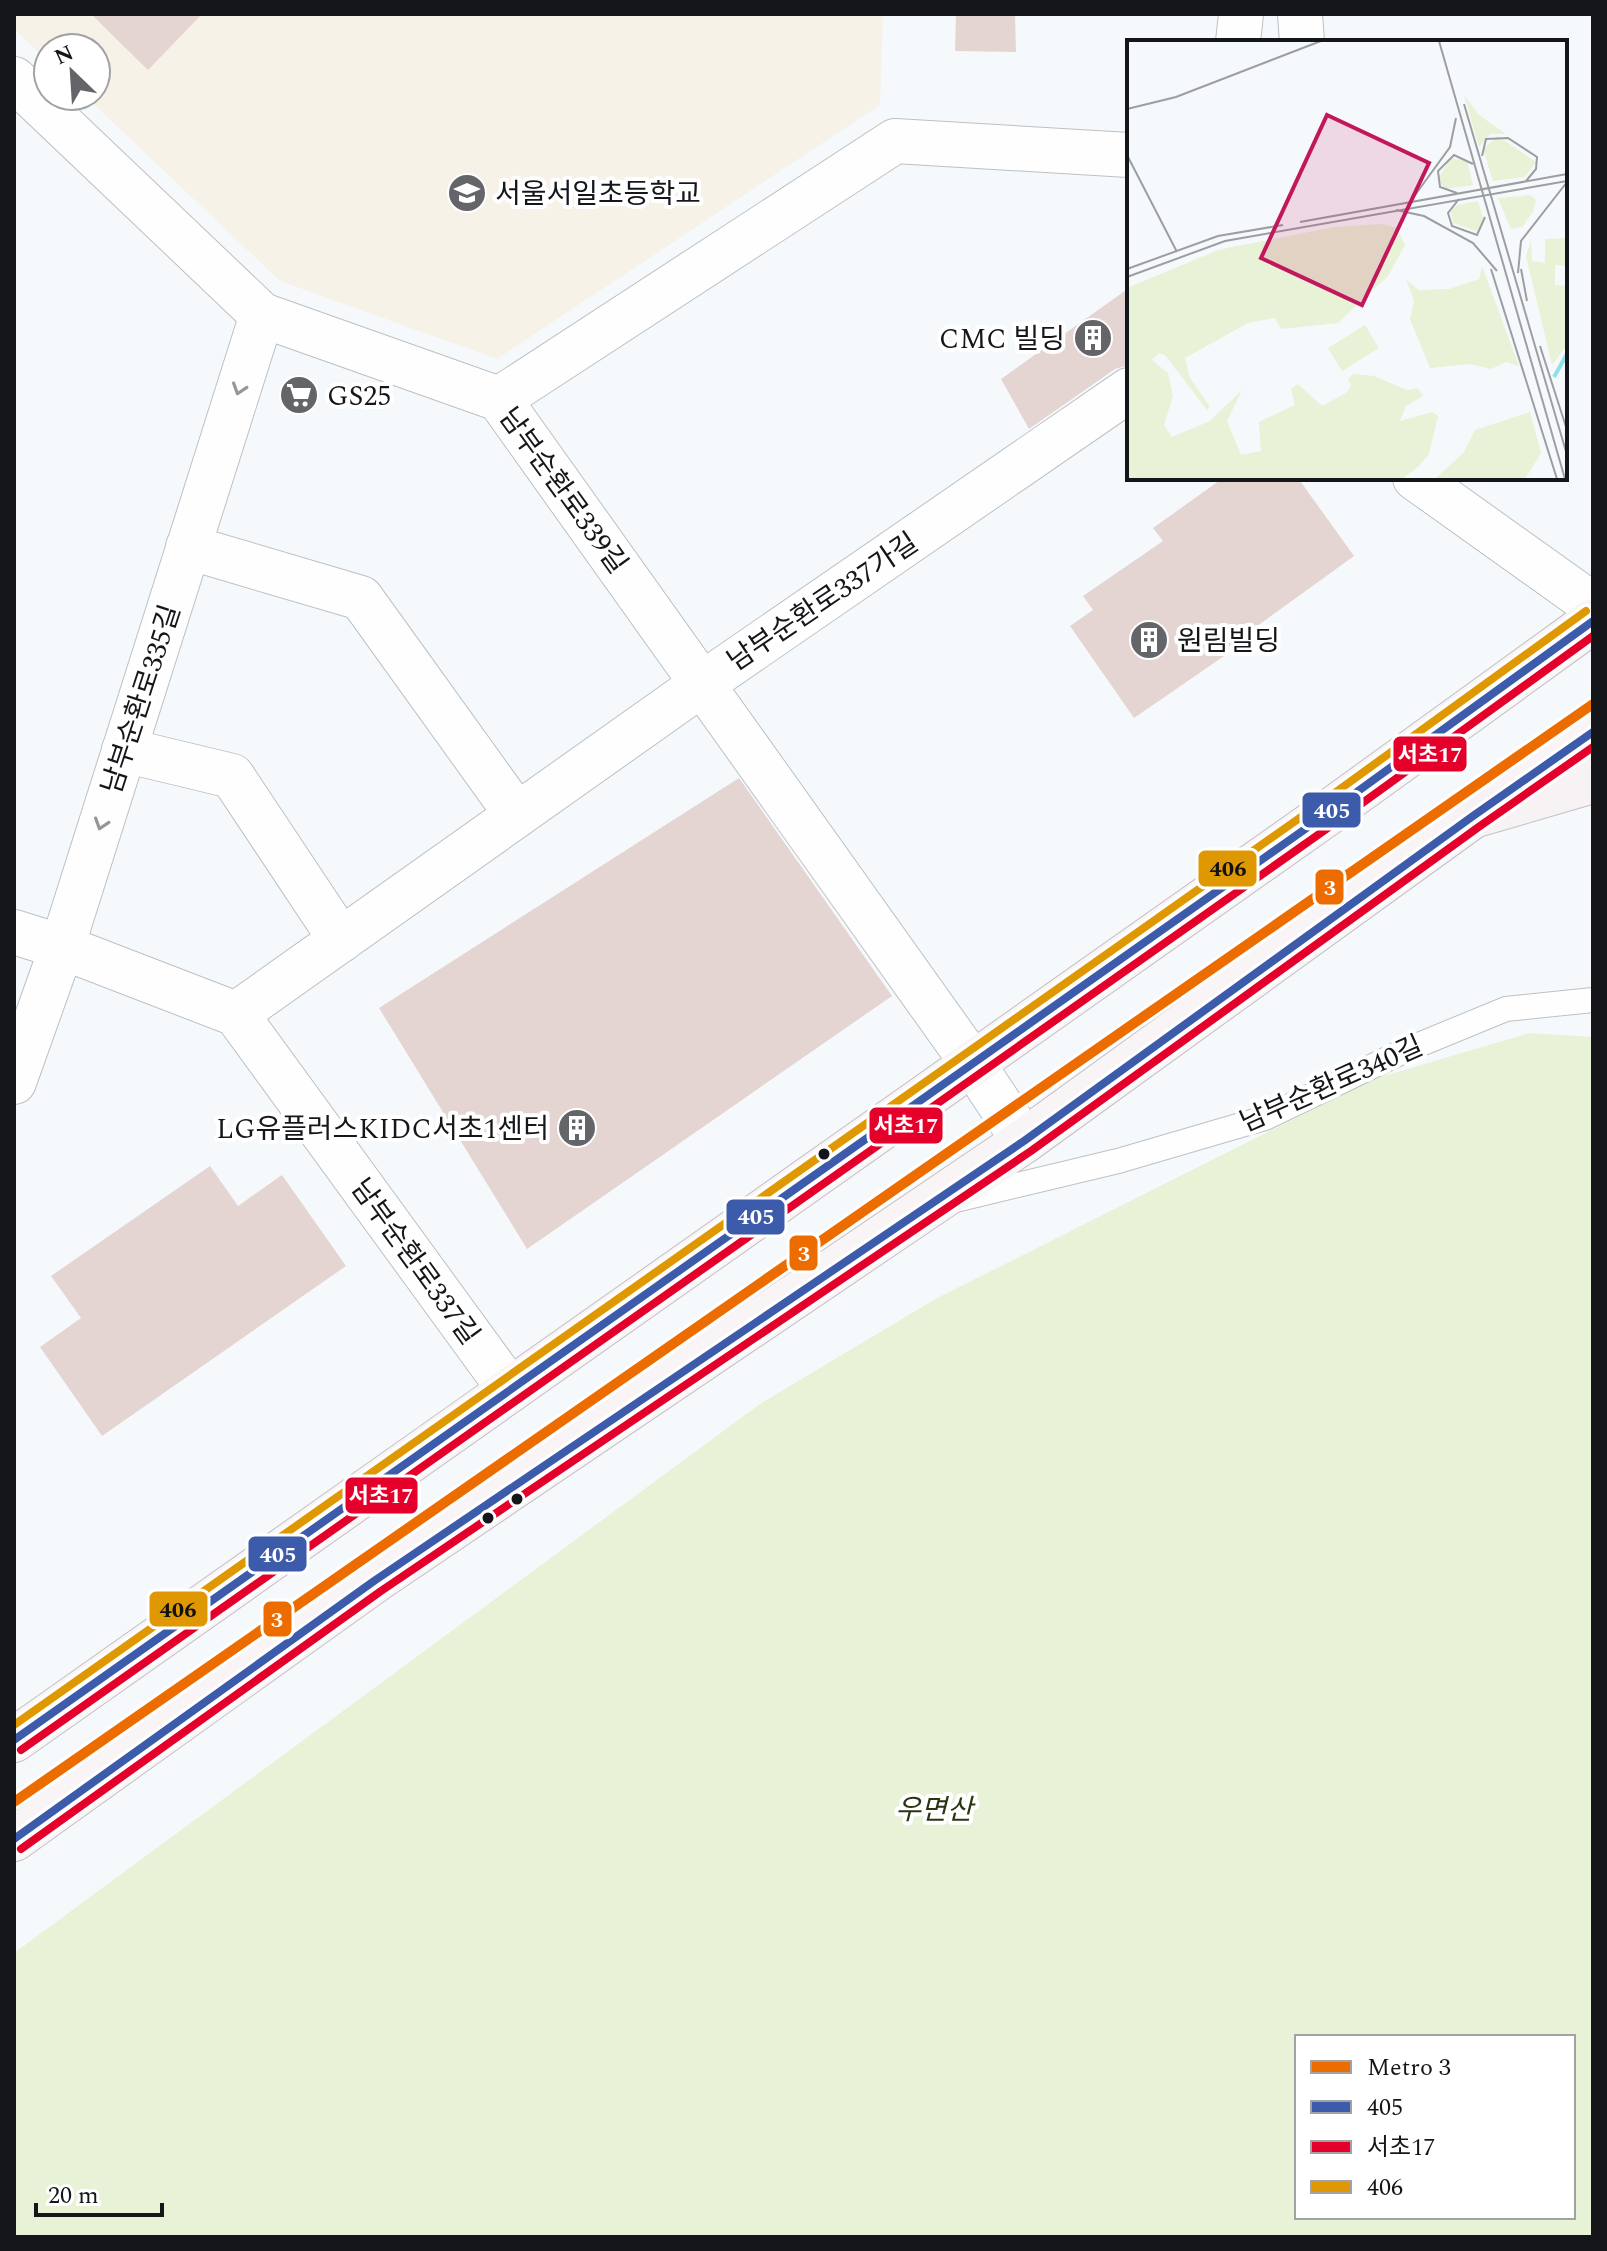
<svg xmlns="http://www.w3.org/2000/svg" width="1607" height="2251" font-family="Spectral,'Noto Sans KR',serif">
  <style>
    .education { fill: #f7f2e8 }
    .green { fill: #e7f2d6; fill-rule: evenodd }
    .building { fill: #e4d5d2 }
    .lines { fill: none; stroke-linecap: round; stroke-linejoin: round }
    .service-casing { stroke: #bdc0c3; stroke-width: 26 }
    .minor-casing { stroke: #bdc0c3; stroke-width: 46 }
    .primary-casing { stroke: #c5bfc2; stroke-width: 46 }
    .trunk-casing { stroke: #c5bfc2; stroke-width: 46 }
    .service { stroke: #fefeff; stroke-width: 24 }
    .minor { stroke: #fefeff; stroke-width: 44 }
    .primary { stroke: #f9f5f6; stroke-width: 44 }
    .trunk { stroke: #f7f2f4; stroke-width: 44 }
    .bus-1-casing { stroke: #fff; stroke-width: 14 }
    .bus-2-casing { stroke: #fff; stroke-width: 14 }
    .bus-3-casing { stroke: #fff; stroke-width: 14 }
    .bus-1 { stroke: #3d5bab; stroke-width: 8 }
    .bus-2 { stroke: #e4002b; stroke-width: 8 }
    .bus-3 { stroke: #e09802; stroke-width: 8 }
    .metro-1-casing { stroke: #fff; stroke-width: 16 }
    .metro-1 { stroke: #ed6c00; stroke-width: 10 }
    .oneway { stroke: #959698 }
    .bus-dot { fill: #141619; stroke: #fff; stroke-width: 3 }
    .labels { text-anchor: middle; stroke-width: 8; stroke-linejoin: round; paint-order: stroke }
    .poi-label { font-size: 28px; fill: #141619; stroke: #fff; text-anchor: start }
    .street-label { font-size: 28px; fill: #141619; stroke: #fff }
    .park-label { font-size: 28px; font-style: italic; fill: #2b3412; stroke: #fff }
    .inset-river { fill: none; stroke: #8ee1e7; stroke-width: 4 }
    .inset-road { fill: none; stroke: #9c9ea1; stroke-width: 2 }
    .view { fill: #c2185b; fill-opacity: 0.15; stroke: #c2185b; stroke-width: 4 }
    .inset-edge { fill: none; stroke: #141619; stroke-width: 4 }
    .line-badge { stroke: #fff; stroke-width: 3 }
    .badge-label { font-size: 22px; text-anchor: middle; font-weight: bold; fill: #fff }
    .pale-badge-label { font-size: 22px; text-anchor: middle; font-weight: bold; fill: #111 }
  </style>
  <rect width="100%" height="100%" fill="#f6f9fc"/>
  <polygon class="education" points="14,14 883,14 880,105 497,359 280,281 85,96 96,96 96,48 48,48 48,61 14,29"/>
  <path class="green" d="M1529,1033L1593,1037V2237H14V1953L760,1404L937,1298L1374,1079ZM1297,2037H1573V2217H1297Z"/>
  <g class="building">
    <polygon points="91,14 202,14 148,70"/>
    <polygon points="956,14 1015,14 1016,52 955,51"/>
    <polygon points="1129,288 1129,365 1115,369 1029,429 1001,379"/>
    <polygon points="1223,478 1298,478 1354,556 1224,650 1227,654 1134,718 1070,626 1093,610 1083,596 1163,541 1153,528"/>
    <polygon points="739,778 892,996 527,1249 379,1008"/>
    <polygon points="210,1166 238,1206 282,1175 346,1266 102,1436 40,1347 81,1318 51,1276"/>
  </g>
  <g class="lines">
    <defs>
      <polyline id="service" points="955,1200 1118,1161 1265,1118 1404,1051 1506,1009 1593,1000"/>
      <g id="minor">
        <polyline points="1300,14 1302,42"/>
        <polyline points="1238,42 1241,14"/>
        <polyline points="14,79 262,315 499,399 973,1064 1024,1141"/>
        <polyline points="499,399 895,141 1129,155"/>
        <polyline points="1415,478 1593,605"/>
        <polyline points="188,547 361,598 517,815"/>
        <polyline points="124,750 232,776 341,940"/>
        <polyline points="14,932 62,947 236,1014 510,1390"/>
        <polyline points="236,1014 702,684 1129,390"/>
        <polyline points="14,1082 62,947 262,315"/>
      </g>
      <g id="primary">
        <polyline points="14,1740 1325,815 1593,621"/>
        <polyline points="14,1839 374,1581 1024,1141 1473,816 1593,732"/>
      </g>
      <polyline id="trunk" points="1473,816 1593,781"/>
    </defs>
    <use href="#service" class="service-casing"/>
    <use href="#minor" class="minor-casing"/>
    <use href="#primary" class="primary-casing"/>
    <use href="#trunk" class="trunk-casing"/>
    <use href="#service" class="service"/>
    <use href="#minor" class="minor"/>
    <use href="#primary" class="primary"/>
    <use href="#trunk" class="trunk"/>
    <defs>
      <g id="bus-1">
        <polyline points="14,1740 1325,815 1593,621"/>
        <polyline points="14,1839 374,1581 1024,1141 1473,816 1593,732"/>
      </g>
      <g id="bus-2">
        <polyline points="21,1750 1332,825 1593,636"/>
        <polyline points="21,1849 381,1591 1031,1151 1480,826 1593,747"/>
      </g>
      <polyline id="bus-3" points="14,1725 1318,805 1586,611"/>
    </defs>
    <use href="#bus-1" class="bus-1-casing"/>
    <use href="#bus-2" class="bus-2-casing"/>
    <use href="#bus-3" class="bus-3-casing"/>
    <use href="#bus-1" class="bus-1"/>
    <use href="#bus-2" class="bus-2"/>
    <use href="#bus-3" class="bus-3"/>
    <defs>
      <polyline id="metro-1" points="14,1802 1593,704"/>
    </defs>
    <use href="#metro-1" class="metro-1-casing"/>
    <use href="#metro-1" class="metro-1"/>
  </g>
  <defs><path id="oneway-chevron" d="M-2-3.5L2.5 0L-2 3.5" fill="none" stroke-width="1.6" stroke-linecap="round" stroke-linejoin="round" transform="scale(2)"/></defs>
  <g class="oneway">
    <use href="#oneway-chevron" transform="translate(239 389) rotate(108)"/>
    <use href="#oneway-chevron" transform="translate(101 824) rotate(108)"/>
  </g>
  <defs>
    <symbol id="school-disc" viewBox="-11 -11 22 22"><circle r="9.5" fill="#636568" stroke="#fff"/><path d="M0-5L7-2L0 1L-7-2ZM-4 1L0 2.5L4 1V4Q0 6-4 4Z" fill="#fff"/></symbol>
    <symbol id="building-disc" viewBox="-11 -11 22 22"><circle r="9.5" fill="#636568" stroke="#fff"/><path d="M-4-6H4V6H1V3H-1V6H-4ZM-2.5-4.3h1.7v1.8h-1.7ZM.8-4.3h1.7v1.8H.8ZM-2.5-1h1.7V.8h-1.7ZM.8-1h1.7V.8H.8Z" fill="#fff"/></symbol>
    <symbol id="supermarket-disc" viewBox="-11 -11 22 22"><circle r="9.5" fill="#636568" stroke="#fff"/><path d="M-6-5.5h2.5l.6 2H6L4.5 2H-2.5L-4.4-4H-6ZM-1.5 3.2a1.3 1.3 0 1 0 .1 0ZM3 3.2a1.3 1.3 0 1 0 .1 0Z" fill="#fff"/></symbol>
  </defs>
  <g fill-rule="evenodd">
    <use href="#school-disc" x="445" y="171" width="44" height="44"/>
    <use href="#building-disc" x="1071" y="316" width="44" height="44"/>
    <use href="#supermarket-disc" x="277" y="373" width="44" height="44"/>
    <use href="#building-disc" x="1127" y="618" width="44" height="44"/>
    <use href="#building-disc" x="555" y="1106" width="44" height="44"/>
  </g>
  <g class="bus-dot">
    <circle cx="824" cy="1154" r="7"/>
    <circle cx="517" cy="1499" r="7"/>
    <circle cx="488" cy="1518" r="7"/>
  </g>
  <g class="labels">
    <g class="poi-label">
      <text x="495" y="203">서울서일초등학교</text>
      <text x="1065" y="348" text-anchor="end">CMC 빌딩</text>
      <text x="327" y="405">GS25</text>
      <text x="1177" y="650">원림빌딩</text>
      <text x="549" y="1138" text-anchor="end">LG유플러스KIDC서초1센터</text>
    </g>
    <g class="street-label">
      <text transform="translate(564 490) rotate(54)" y="10">남부순환로339길</text>
      <text transform="translate(822 601) rotate(-34)" y="10">남부순환로337가길</text>
      <text transform="translate(140 699) rotate(-72)" y="10">남부순환로335길</text>
      <text transform="translate(1331 1083) rotate(-24)" y="10">남부순환로340길</text>
      <text transform="translate(416 1261) rotate(54)" y="10">남부순환로337길</text>
    </g>
    <g class="park-label">
      <text x="934" y="1819">우면산</text>
    </g>
  </g>
  <g transform="translate(1127 40)">
    <rect width="440" height="440" fill="#f6f9fc"/>
    <path d="M337,55L352,75L379,94H363L352,107ZM371,96L409,122L398,137L366,141L356,109ZM324,118L340,121L346,145L318,149L311,139ZM403,155L409,160L406,172L395,187L384,189L371,158ZM351,161L357,181L352,192L326,183L324,171L330,165ZM255,184L270,188L278,205L261,236L211,283L154,289L148,278L121,283L58,318L63,338L83,367L80,370L39,316L32,313L25,320L41,333L46,356L37,385L45,397L83,381L115,350L100,381L114,415L134,411L132,382L168,365L164,349L171,344L195,366L219,353L224,346L221,338L227,334L247,336L280,350L291,348L296,356L279,366L273,381L305,372L311,376L302,414L292,426L275,439H0V248L91,210L207,187ZM440,198V238L439,226L428,225V245L440,246V305L425,325L399,216L404,201L405,221L418,223V199ZM355,226L392,326L379,322L364,329L343,324L303,328L283,279L287,261L279,239L291,250L322,249L352,239ZM238,285L252,308L215,331L201,308ZM403,372L414,413L398,439H308L337,412L348,390Z" fill="#e7f2d6"/>
    <path class="inset-river" d="M427,337L440,314"/>
    <path class="inset-road" d="M312,1L438,439M337,64L440,415M0,69L49,57L194,1M0,115L50,212M355,116L359,99L381,98L410,117L409,129L399,141M330,153L313,147L311,131L327,115L346,124M332,159L321,173L325,186L350,195L358,177M283,162L323,107L329,78M269,170L297,176L346,203L370,231M173,182L440,134M0,229L91,196L156,185M364,229L430,439M394,229L400,261M391,233L394,201L440,142M0,237L98,201L440,141M413,306L440,390"/>
    <path class="view" d="M200,75L302,123L235,265L134,218Z"/>
    <rect width="440" height="440" class="inset-edge"/>
  </g>
  <g class="line-badge">
    <rect x="1392" y="735" width="76" height="38" rx="8" fill="#e4002b"/>
    <rect x="1301" y="791" width="61" height="38" rx="8" fill="#3d5bab"/>
    <rect x="1197" y="849" width="61" height="39" rx="8" fill="#e09802"/>
    <rect x="1314" y="868" width="31" height="38" rx="8" fill="#ed6c00"/>
    <rect x="868" y="1106" width="76" height="39" rx="8" fill="#e4002b"/>
    <rect x="725" y="1198" width="61" height="38" rx="8" fill="#3d5bab"/>
    <rect x="788" y="1234" width="31" height="38" rx="8" fill="#ed6c00"/>
    <rect x="344" y="1476" width="75" height="39" rx="8" fill="#e4002b"/>
    <rect x="247" y="1535" width="61" height="38" rx="8" fill="#3d5bab"/>
    <rect x="148" y="1590" width="61" height="38" rx="8" fill="#e09802"/>
    <rect x="262" y="1600" width="31" height="38" rx="8" fill="#ed6c00"/>
  </g>
  <g class="badge-label">
    <text x="1430" y="762">서초17</text>
    <text x="1332" y="818">405</text>
    <text x="1330" y="895">3</text>
    <text x="906" y="1133">서초17</text>
    <text x="756" y="1224">405</text>
    <text x="804" y="1261">3</text>
    <text x="381" y="1503">서초17</text>
    <text x="278" y="1562">405</text>
    <text x="277" y="1627">3</text>
  </g>
  <g class="pale-badge-label">
    <text x="1228" y="876">406</text>
    <text x="178" y="1617">406</text>
  </g>
  <rect width="1607" height="2251" fill="none" stroke="#141619" stroke-width="32"/>
  <rect x="1295" y="2035" width="280" height="184" fill="#ffffff" stroke="#a1a2a3" stroke-width="2"/>
  <rect x="1311" y="2061" width="40" height="12" fill="#ed6c00" stroke="#a1a2a3" stroke-width="2"/>
  <text x="1367" y="2075" font-size="24" fill="#141619">Metro 3</text>
  <rect x="1311" y="2101" width="40" height="12" fill="#3d5bab" stroke="#a1a2a3" stroke-width="2"/>
  <text x="1367" y="2115" font-size="24" fill="#141619">405</text>
  <rect x="1311" y="2141" width="40" height="12" fill="#e4002b" stroke="#a1a2a3" stroke-width="2"/>
  <text x="1367" y="2155" font-size="24" fill="#141619">서초17</text>
  <rect x="1311" y="2181" width="40" height="12" fill="#e09802" stroke="#a1a2a3" stroke-width="2"/>
  <text x="1367" y="2195" font-size="24" fill="#141619">406</text>
  <g transform="translate(72 72) rotate(335)"><circle r="38" fill="#ffffff" stroke="#a1a2a3" stroke-width="2"/>
  <path d="M0-6L14 30L0 20L-14 30Z" fill="#636568"/>
  <text y="-12" font-size="22" font-weight="bold" text-anchor="middle" fill="#141619">N</text>
  </g>
  <path d="M36 2203v12h126v-12" fill="none" stroke="#141619" stroke-width="4"/>
  <text x="48" y="2203" font-size="24" fill="#141619" stroke="#ffffff" stroke-width="6" paint-order="stroke">20 m</text>
</svg>
